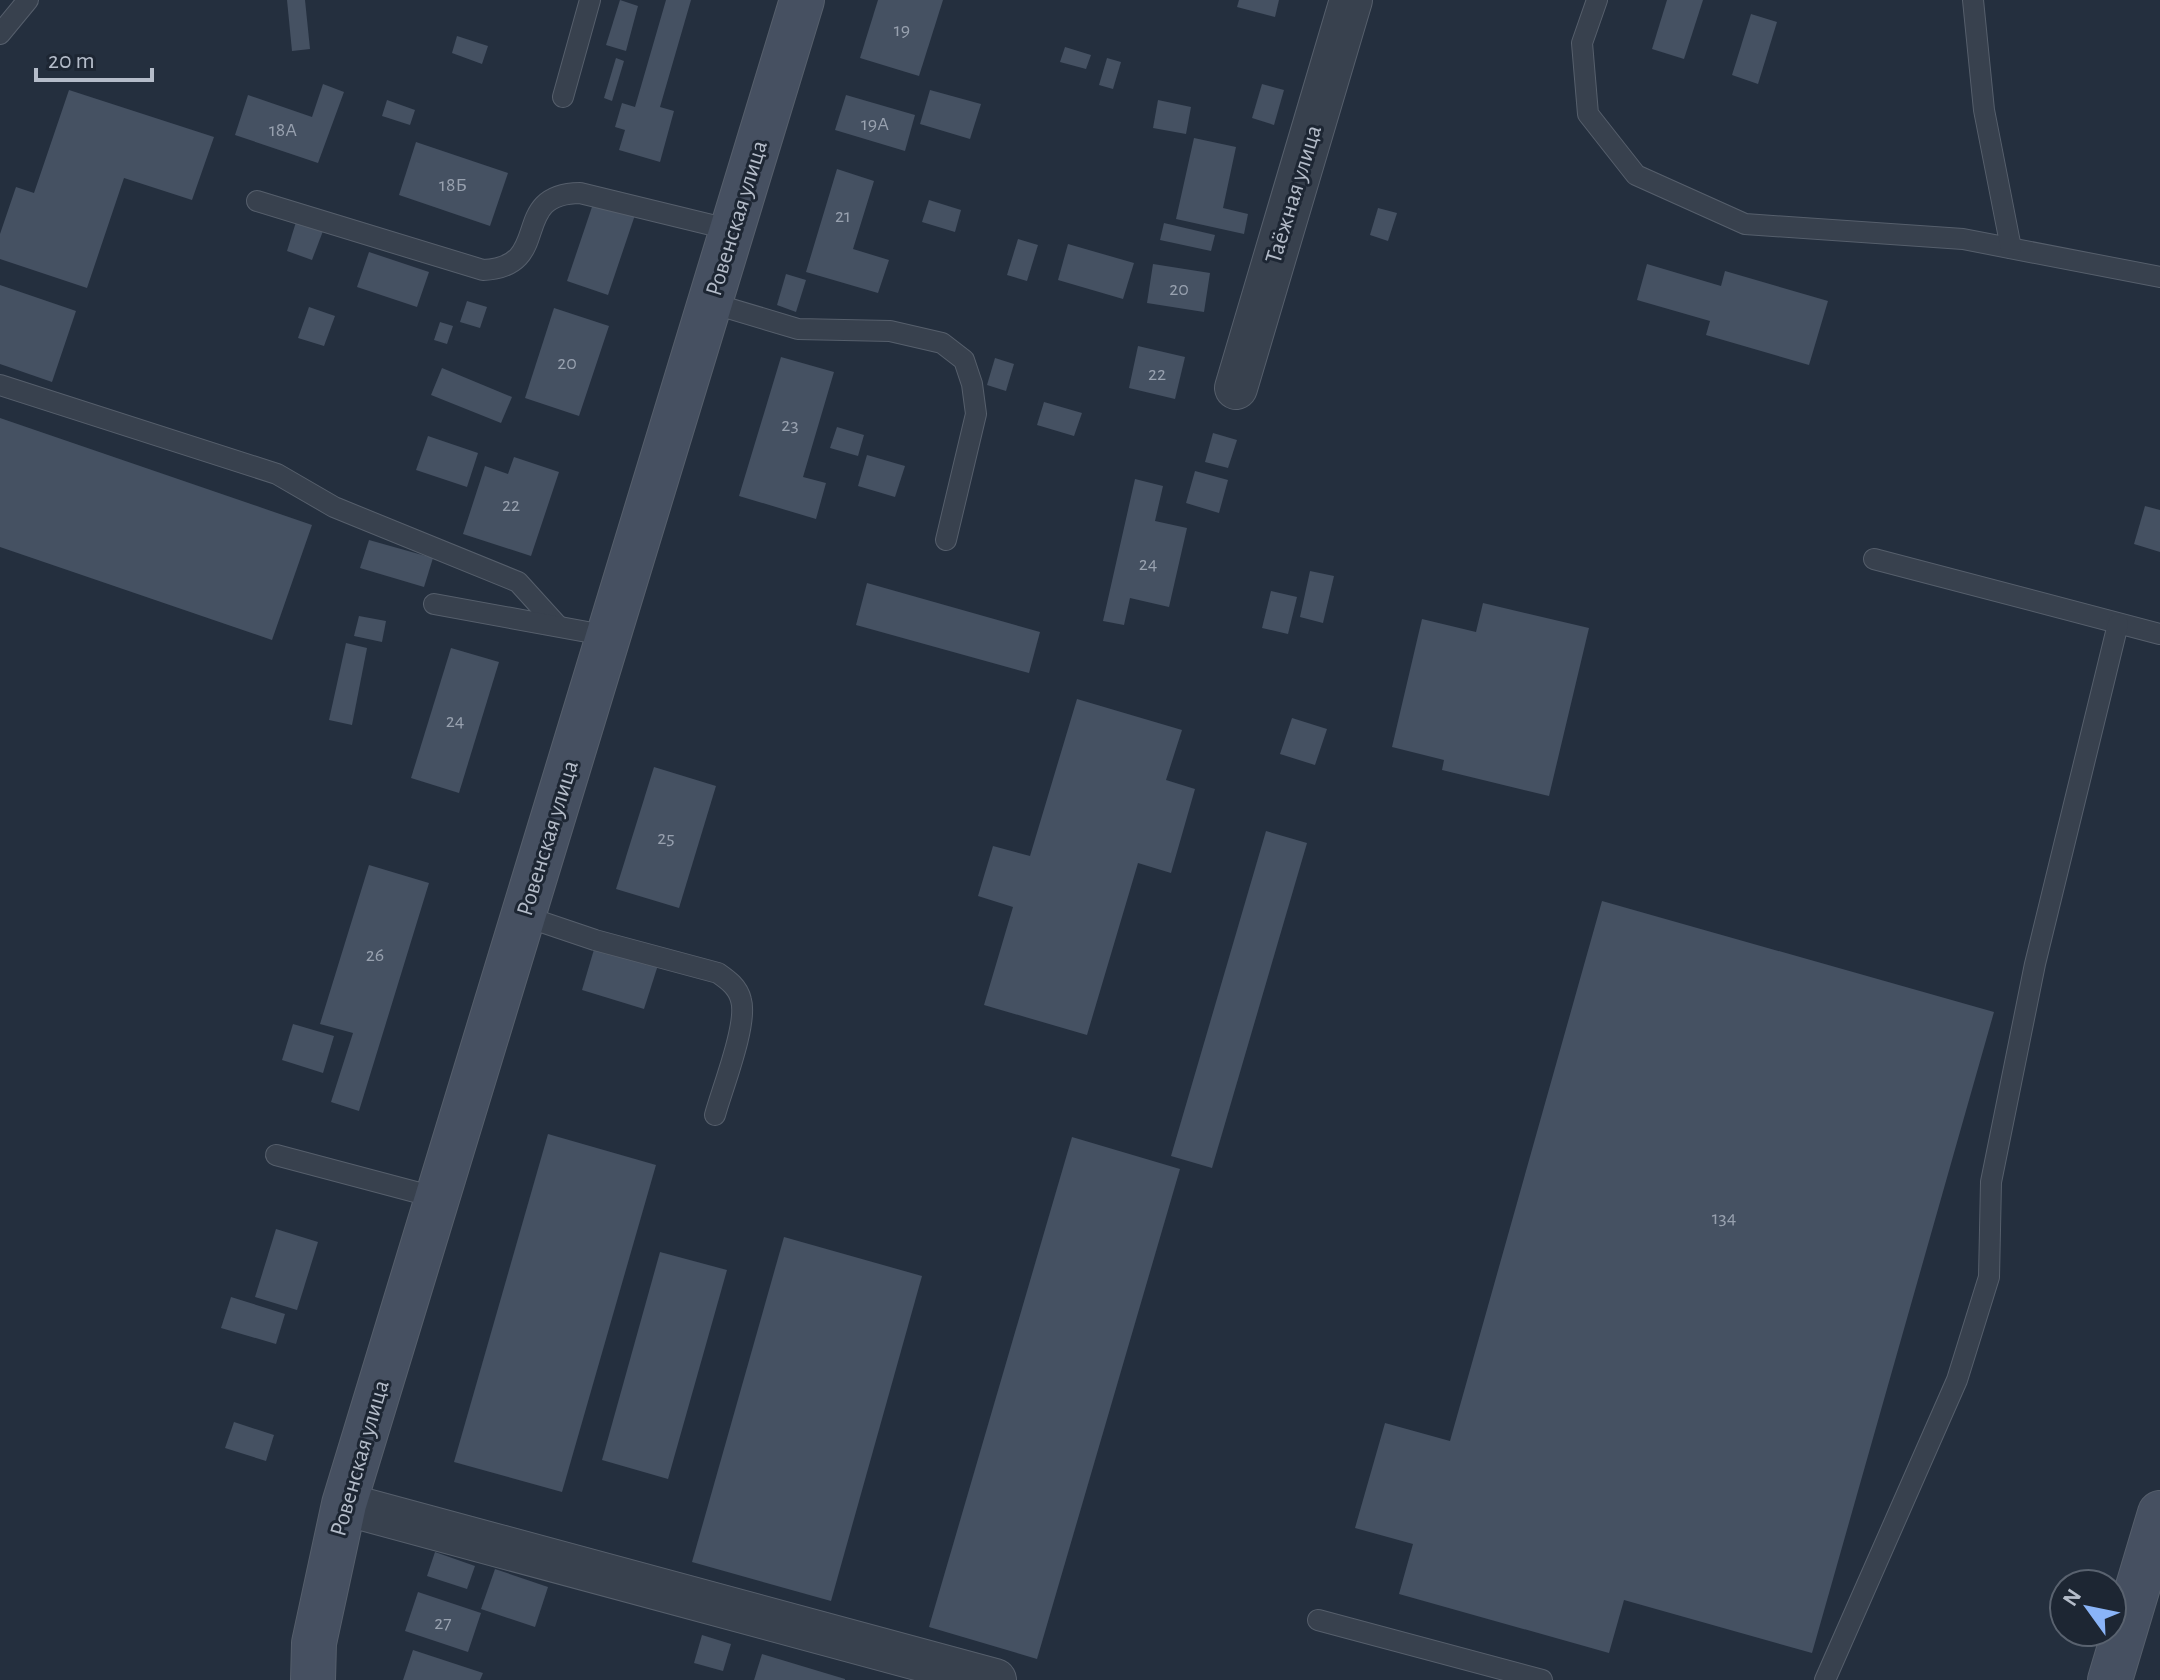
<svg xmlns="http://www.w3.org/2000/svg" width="2160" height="1680" font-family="'Alegreya Sans',sans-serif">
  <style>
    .building { fill: #455162 }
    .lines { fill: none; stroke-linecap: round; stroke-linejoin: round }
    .lane-casing { stroke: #565f6c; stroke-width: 22 }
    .street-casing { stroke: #565f6c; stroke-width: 44 }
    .secondary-casing { stroke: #565f6c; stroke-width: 46 }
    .lane { stroke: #38414e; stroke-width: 20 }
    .street { stroke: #38414e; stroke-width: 42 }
    .secondary { stroke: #465061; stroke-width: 44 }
    .labels { text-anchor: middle; stroke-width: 6; stroke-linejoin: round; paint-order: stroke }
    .number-label { font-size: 20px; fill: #98a1af }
    .street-label { font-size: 24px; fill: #b4bcc9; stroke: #1d2633 }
  </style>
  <rect width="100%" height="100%" fill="#242f3e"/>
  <g class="building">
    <polygon points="287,0 305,0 310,49 292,51"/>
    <polygon points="620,0 638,6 626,51 606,45"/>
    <polygon points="666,0 691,0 660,107 674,111 660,162 619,150 625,130 615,127 622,103 635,107"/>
    <polygon points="878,0 943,0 919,76 860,58"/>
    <polygon points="1239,0 1279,0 1275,17 1237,7"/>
    <polygon points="1667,0 1703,0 1684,59 1652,49"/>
    <polygon points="1751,14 1777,22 1758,84 1732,75"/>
    <polygon points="457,36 488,46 482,64 452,53"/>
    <polygon points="1065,47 1091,55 1086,69 1060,62"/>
    <polygon points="616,58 624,61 612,101 604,98"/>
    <polygon points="1107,58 1121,62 1113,89 1099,85"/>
    <polygon points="323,84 344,92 318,163 235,135 248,95 312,117"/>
    <polygon points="1262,84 1284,90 1274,125 1252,118"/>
    <polygon points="69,90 214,137 192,200 124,178 87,288 0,259 0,234 16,187 34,193"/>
    <polygon points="930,90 981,104 970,139 920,124"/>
    <polygon points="846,95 915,115 905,151 835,130"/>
    <polygon points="387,100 415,110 410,125 382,116"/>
    <polygon points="1158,100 1191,107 1186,134 1153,128"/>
    <polygon points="1194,138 1236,147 1223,208 1248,214 1244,234 1176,219"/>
    <polygon points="416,142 508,173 490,226 399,195"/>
    <polygon points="837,169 874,181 853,249 889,260 878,293 806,272"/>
    <polygon points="929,200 961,210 955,232 922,222"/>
    <polygon points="594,201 635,215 608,295 567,281"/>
    <polygon points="1378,208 1397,213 1388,241 1370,235"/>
    <polygon points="296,222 323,231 312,260 287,251"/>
    <polygon points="1164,223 1215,235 1211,251 1160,240"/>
    <polygon points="1018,239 1038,245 1027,281 1007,275"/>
    <polygon points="1068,244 1134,263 1123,299 1058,280"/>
    <polygon points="369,252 429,272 417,307 357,287"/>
    <polygon points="1153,264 1210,273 1204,312 1147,303"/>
    <polygon points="1647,264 1721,286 1725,271 1828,301 1809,365 1706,335 1710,321 1637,300"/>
    <polygon points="786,274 806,280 796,312 777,305"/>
    <polygon points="0,285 76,311 52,382 0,364"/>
    <polygon points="467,301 487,307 480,328 460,322"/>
    <polygon points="309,307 335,316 324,346 298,338"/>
    <polygon points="554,308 609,326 579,416 525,398"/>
    <polygon points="440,322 453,326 447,344 434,340"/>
    <polygon points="1138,346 1185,357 1175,399 1129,388"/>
    <polygon points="781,357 834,372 803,477 826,483 816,519 739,496"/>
    <polygon points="995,358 1014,364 1006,391 987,385"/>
    <polygon points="442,368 512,397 501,423 431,395"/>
    <polygon points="1044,402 1082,413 1074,436 1037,425"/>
    <polygon points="0,418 312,525 272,640 0,547"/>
    <polygon points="837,427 864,435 858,456 830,448"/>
    <polygon points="1213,433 1237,440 1228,468 1205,462"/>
    <polygon points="428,436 478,453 467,487 416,470"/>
    <polygon points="867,455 905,466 895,497 858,486"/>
    <polygon points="514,457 559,472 531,556 463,534 485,466 508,474"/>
    <polygon points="1195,471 1228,480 1219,513 1186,503"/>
    <polygon points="1135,479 1163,486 1155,521 1187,528 1169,607 1130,598 1124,625 1103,621"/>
    <polygon points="2145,506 2160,510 2160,552 2134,544"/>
    <polygon points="369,540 433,558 424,587 360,568"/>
    <polygon points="1310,571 1334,576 1323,623 1300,617"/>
    <polygon points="867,583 1040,632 1029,673 856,625"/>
    <polygon points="1271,591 1297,597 1288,634 1262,628"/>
    <polygon points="1483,603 1589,628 1549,796 1442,770 1444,760 1392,747 1422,619 1476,632"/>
    <polygon points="359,616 386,621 382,642 354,636"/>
    <polygon points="346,643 367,648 352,725 329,720"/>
    <polygon points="451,648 499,662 459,793 411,778"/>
    <polygon points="1077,699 1182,730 1166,780 1195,789 1171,873 1138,863 1087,1035 984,1005 1013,907 978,896 993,846 1030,856"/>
    <polygon points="1292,718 1327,729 1315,765 1280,754"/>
    <polygon points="654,767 716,786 679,908 616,889"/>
    <polygon points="1266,831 1307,843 1212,1168 1171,1156"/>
    <polygon points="369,865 429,883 359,1111 331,1102 353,1033 320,1024"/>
    <polygon points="1602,901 1994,1012 1812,1653 1624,1600 1609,1653 1399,1594 1413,1544 1355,1528 1385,1423 1450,1441"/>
    <polygon points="595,946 658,965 644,1009 582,990"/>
    <polygon points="293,1024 334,1036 323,1073 282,1060"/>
    <polygon points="548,1134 656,1165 562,1492 454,1462"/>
    <polygon points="1072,1137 1180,1169 1037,1659 929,1627"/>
    <polygon points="276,1229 318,1242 297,1310 255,1297"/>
    <polygon points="784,1237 922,1276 831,1601 692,1562"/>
    <polygon points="660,1252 727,1270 668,1479 602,1460"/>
    <polygon points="231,1297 285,1314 276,1344 221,1328"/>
    <polygon points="234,1422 274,1435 266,1461 225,1448"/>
    <polygon points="435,1552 475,1566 467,1589 427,1576"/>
    <polygon points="495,1569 548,1587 535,1627 481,1609"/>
    <polygon points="418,1592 481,1613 468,1652 405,1631"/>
    <polygon points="702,1635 731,1644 723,1671 694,1663"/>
    <polygon points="413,1650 483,1673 480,1680 403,1680"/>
    <polygon points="762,1654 845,1679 845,1680 754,1680"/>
  </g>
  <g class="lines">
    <defs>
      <g id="lane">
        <polyline points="1597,0 1582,43 1588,114 1636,175 1745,224 1963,239 2160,277"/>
        <polyline points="1973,0 1984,110 2011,248"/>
        <polyline points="0,34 28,0"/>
        <polyline points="563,97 590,0"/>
        <path d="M257,201L483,270C555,267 507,194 580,193L732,230"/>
        <polyline points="711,303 798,329 890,331 942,343 964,360 972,384 976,414 946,540"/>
        <polyline points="0,385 277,474 334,507 518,582 557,625"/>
        <polyline points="1874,559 2160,634"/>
        <polyline points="434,604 609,636"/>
        <path d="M524,916L595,940L718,973C728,980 738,987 741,1000C748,1024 722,1089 715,1115"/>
        <polyline points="276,1155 438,1198"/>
        <polyline points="1318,1620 1542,1680"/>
        <polyline points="1825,1680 1957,1380 1989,1277 1991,1182 2035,964 2118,624"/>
      </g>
      <g id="street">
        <polyline points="1236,388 1351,0"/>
        <polyline points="344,1504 995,1680"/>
      </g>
      <g id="secondary">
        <polyline points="313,1680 314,1643 344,1504 802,0"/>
        <polyline points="2110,1680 2160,1513"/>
      </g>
    </defs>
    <use href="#lane" class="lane-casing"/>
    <use href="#street" class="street-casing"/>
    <use href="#secondary" class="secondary-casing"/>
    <use href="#lane" class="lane"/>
    <use href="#street" class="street"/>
    <use href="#secondary" class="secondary"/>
  </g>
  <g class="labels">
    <g class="number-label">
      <text x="902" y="36">19</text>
      <text x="875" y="130">19А</text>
      <text x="283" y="136">18А</text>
      <text x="453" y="191">18Б</text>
      <text x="843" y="222">21</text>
      <text x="1179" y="295">20</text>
      <text x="567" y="369">20</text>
      <text x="1157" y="380">22</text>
      <text x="790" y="431">23</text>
      <text x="511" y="511">22</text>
      <text x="1148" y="570">24</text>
      <text x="455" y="727">24</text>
      <text x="666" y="844">25</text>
      <text x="375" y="961">26</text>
      <text x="1724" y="1224">134</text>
      <text x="443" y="1629">27</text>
    </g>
    <g class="street-label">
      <text transform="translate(1293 194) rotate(-73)" y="8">Таёжная улица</text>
      <text transform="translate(736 218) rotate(-73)" y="8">Ровенская улица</text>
      <text transform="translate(547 838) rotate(-73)" y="8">Ровенская улица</text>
      <text transform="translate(359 1458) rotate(-74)" y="8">Ровенская улица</text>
    </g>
  </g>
  <g transform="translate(2088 1608) rotate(303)"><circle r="38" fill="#1d2633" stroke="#59626f" stroke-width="2"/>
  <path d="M0-6L14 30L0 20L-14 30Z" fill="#8ab4f8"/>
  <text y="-12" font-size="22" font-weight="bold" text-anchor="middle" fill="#b4bcc9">N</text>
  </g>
  <path d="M36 68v12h116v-12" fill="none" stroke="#b4bcc9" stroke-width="4"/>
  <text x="48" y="68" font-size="24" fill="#b4bcc9" stroke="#1d2633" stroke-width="6" paint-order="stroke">20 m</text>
</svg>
